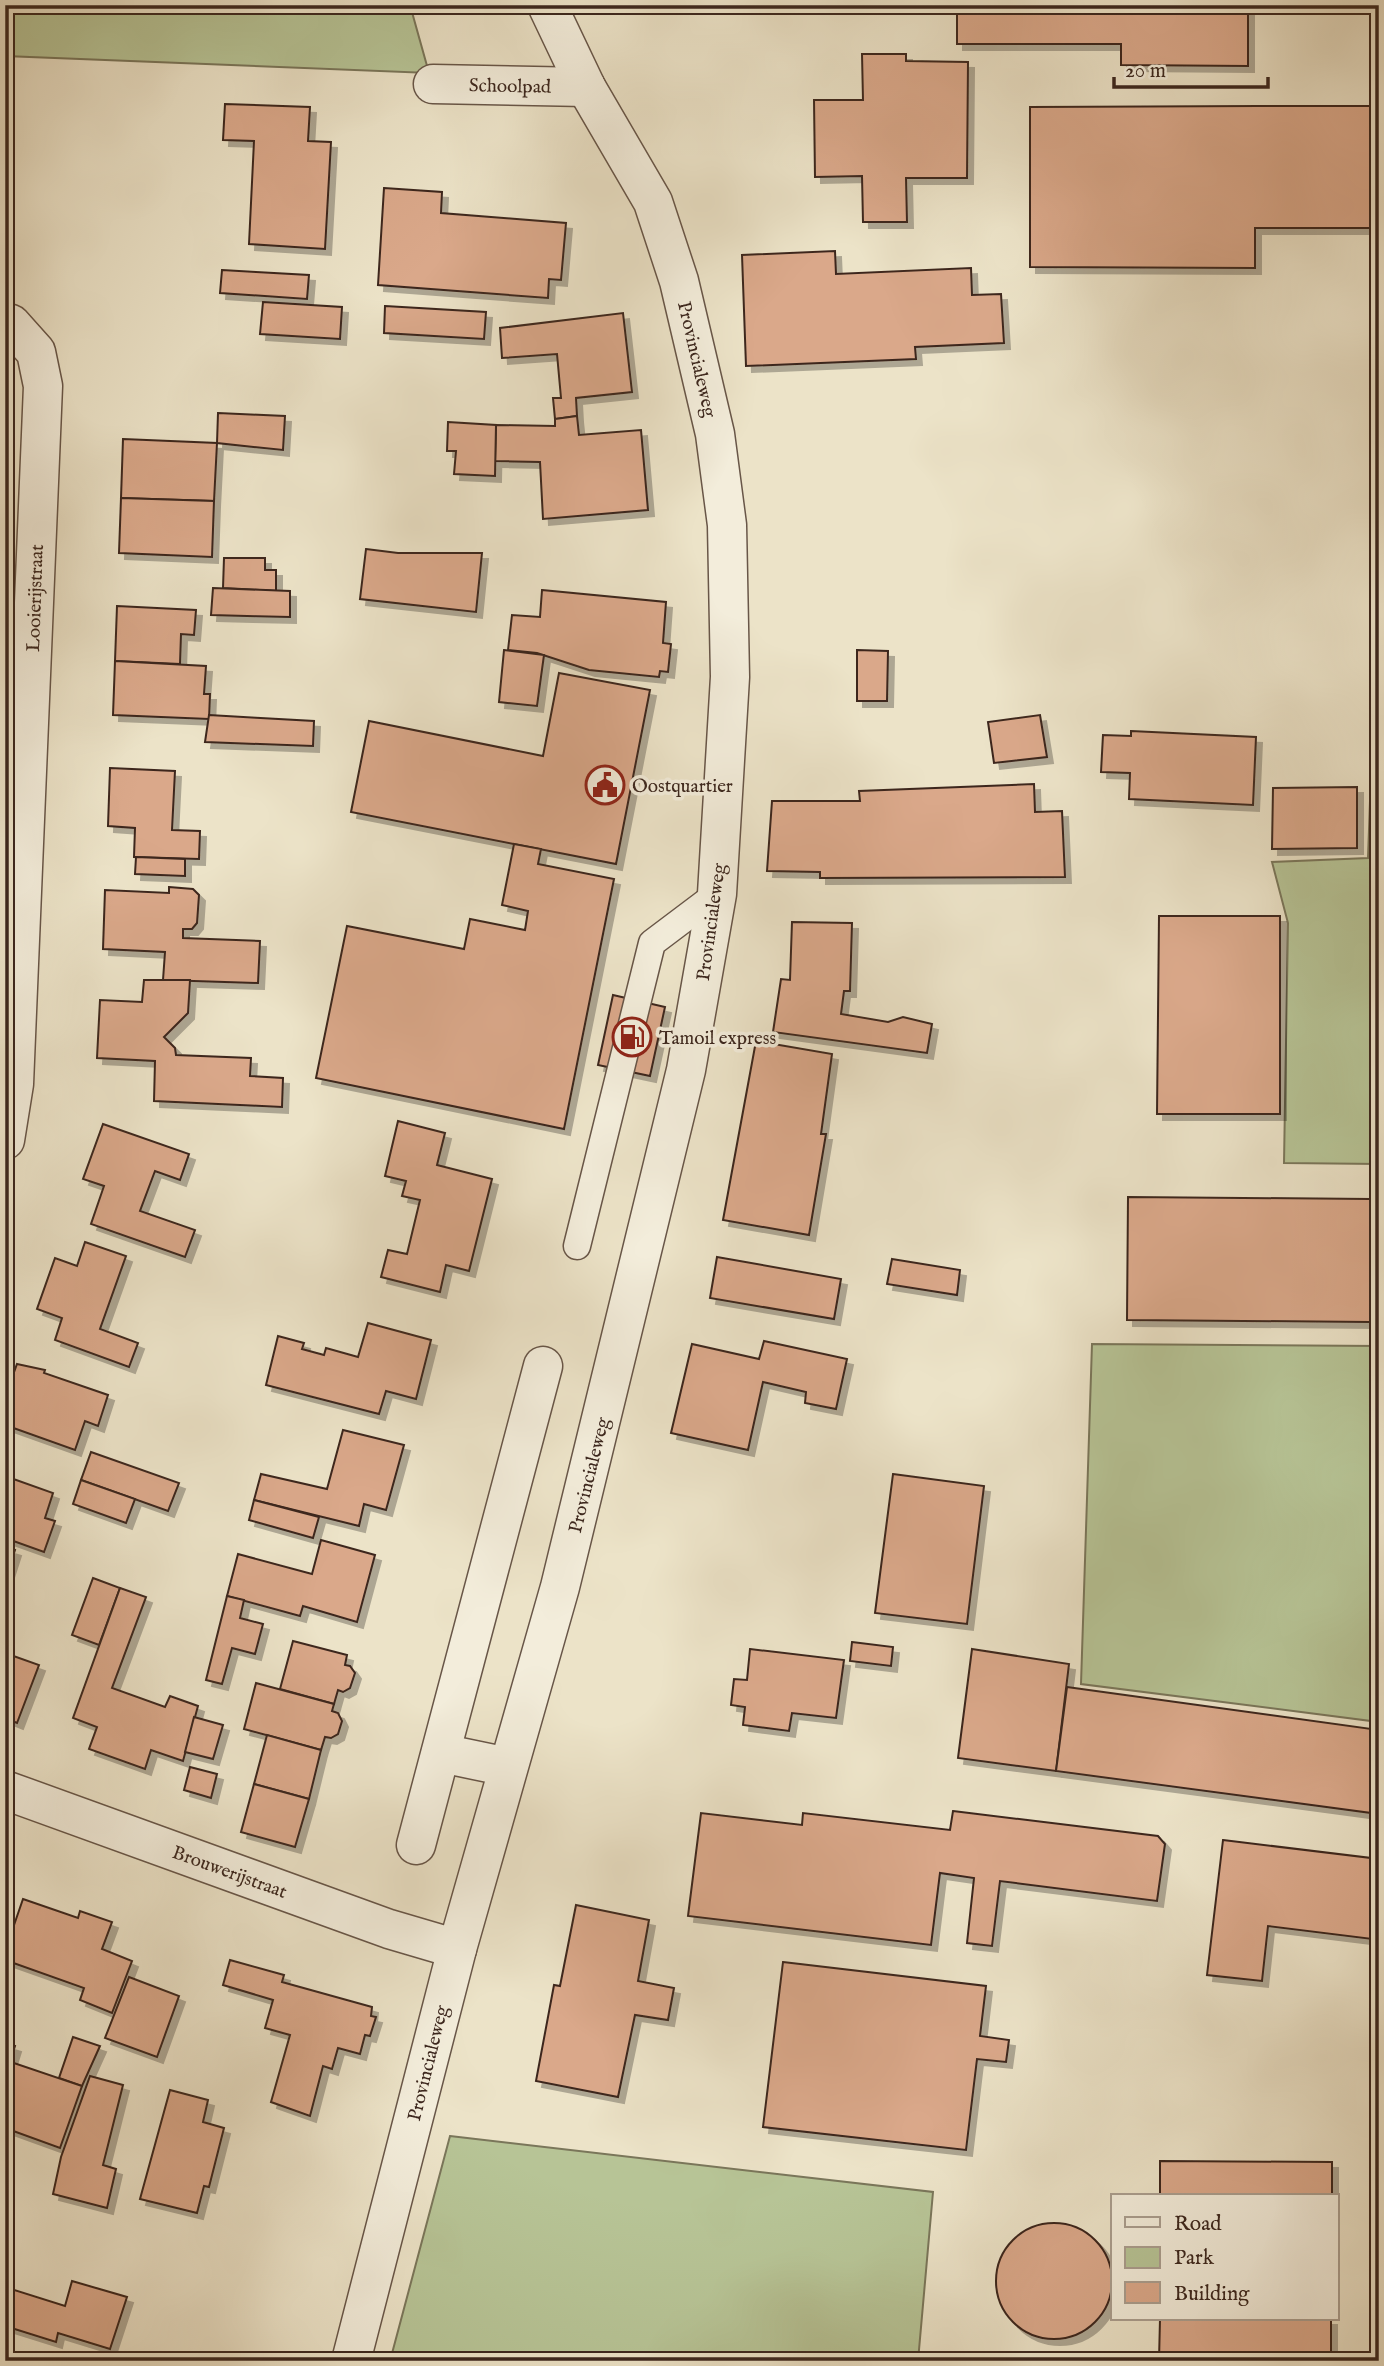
<svg xmlns="http://www.w3.org/2000/svg" width="1384" height="2366" font-family="'IM FELL English',serif">
  <style>
    .green { fill: #b7c496; stroke: #7a765a; stroke-width: 2 }
    .building { fill: #daa88a; stroke: #3c271e; stroke-width: 2; filter: url(#shadow) }
    .lines { fill: none; stroke-linecap: round; stroke-linejoin: round }
    .service-casing { stroke: #685648; stroke-width: 29 }
    .minor-casing { stroke: #685648; stroke-width: 41 }
    .tertiary-casing { stroke: #685648; stroke-width: 41 }
    .service { stroke: #f3eddb; stroke-width: 26 }
    .minor { stroke: #f3eddb; stroke-width: 38 }
    .tertiary { stroke: #f3eddb; stroke-width: 38 }
    .labels { text-anchor: middle; stroke-width: 7; stroke-linejoin: round; paint-order: stroke }
    .street-label { font-size: 19px; fill: #3c271e; stroke: #f3eddb }
    .poi-label { font-size: 19px; fill: #3c271e; stroke: #f3eddb; text-anchor: start }
  </style>
  <defs>
    <filter id="shadow"><feDropShadow dx="6" dy="6" stdDeviation="0" flood-color="#0004"/></filter>
  </defs>
  <rect width="100%" height="100%" fill="#ece3c8"/>
  <filter id="stains"><feTurbulence type="fractalNoise" baseFrequency=".00286" numOctaves="4"/><feColorMatrix values="0 0 0 0 .2 0 0 0 0 .09 0 0 0 0 .02 0 0 0 .5 -.17"/></filter>
  <radialGradient id="worn" r=".72"><stop offset=".6" stop-color="#630" stop-opacity="0"/><stop offset="1" stop-color="#630" stop-opacity=".3"/></radialGradient>
  <g class="green">
    <polygon points="5,5 410,5 429,73 5,56"/>
    <polygon points="1373,716 1379,717 1379,1164 1284,1163 1288,923 1272,862 1368,858"/>
    <polygon points="1092,1344 1379,1346 1379,1722 1081,1684"/>
    <polygon points="450,2136 933,2192 918,2361 390,2361"/>
  </g>
  <g class="building">
    <polygon points="957,5 1248,5 1248,66 1121,65 1121,44 957,44"/>
    <polygon points="862,54 906,54 906,61 968,62 967,178 906,178 907,222 863,222 862,176 815,177 814,100 863,100"/>
    <polygon points="225,104 310,107 308,141 331,142 325,249 249,244 254,141 223,140"/>
    <polygon points="1258,106 1379,106 1379,228 1255,228 1255,268 1030,267 1030,107"/>
    <polygon points="384,188 442,192 441,213 566,223 561,280 549,279 548,298 378,285"/>
    <polygon points="835,251 836,274 971,268 972,295 1001,294 1004,343 915,347 916,359 746,366 742,255"/>
    <polygon points="222,270 309,275 307,299 220,293"/>
    <polygon points="263,302 342,307 340,339 260,334"/>
    <polygon points="385,306 486,312 484,339 384,333"/>
    <polygon points="623,313 632,392 576,398 577,416 555,419 553,398 561,398 557,354 502,358 500,328"/>
    <polygon points="218,413 285,416 283,450 217,443"/>
    <polygon points="577,416 579,435 641,430 648,510 543,519 540,462 495,461 496,425 555,426 555,419"/>
    <polygon points="448,422 496,425 495,476 454,474 456,451 447,451"/>
    <polygon points="123,439 217,443 214,501 121,498"/>
    <polygon points="121,498 214,501 212,557 119,553"/>
    <polygon points="366,549 398,553 482,553 476,612 360,599"/>
    <polygon points="224,558 265,558 265,570 276,570 276,591 223,588"/>
    <polygon points="213,588 290,591 290,617 211,615"/>
    <polygon points="542,590 666,602 663,643 671,644 668,672 660,671 659,677 589,670 537,653 508,650 512,615 540,617"/>
    <polygon points="117,606 196,610 194,635 181,634 180,664 115,661"/>
    <polygon points="504,650 544,655 537,706 499,702"/>
    <polygon points="857,650 888,651 887,701 857,701"/>
    <polygon points="115,661 206,666 204,694 210,694 209,719 113,715"/>
    <polygon points="559,673 650,690 616,864 351,812 369,721 543,756"/>
    <polygon points="209,715 314,721 313,746 205,742"/>
    <polygon points="1040,715 1047,757 994,763 988,722"/>
    <polygon points="1131,731 1256,737 1253,805 1129,799 1130,773 1101,772 1103,735 1131,736"/>
    <polygon points="110,768 175,771 172,830 200,831 199,859 134,857 135,828 108,826"/>
    <polygon points="1034,784 1035,812 1062,811 1065,877 820,878 820,872 767,871 772,801 860,801 859,791"/>
    <polygon points="1357,787 1357,848 1272,849 1273,788"/>
    <polygon points="514,844 541,849 538,864 614,879 564,1129 316,1078 347,926 464,949 470,919 525,930 528,911 502,905"/>
    <polygon points="136,857 185,859 185,876 135,874"/>
    <polygon points="169,887 193,889 199,895 197,923 192,929 183,929 183,938 260,941 258,983 163,980 165,952 103,949 105,890 169,893"/>
    <polygon points="1159,916 1280,916 1280,1114 1157,1114"/>
    <polygon points="792,922 852,923 850,991 844,991 841,1014 888,1022 903,1017 932,1024 927,1053 773,1032 781,979 790,980"/>
    <polygon points="144,980 190,980 188,1013 164,1037 175,1048 176,1055 251,1058 250,1076 283,1078 282,1107 154,1101 155,1061 97,1058 100,1000 142,1002"/>
    <polygon points="613,995 665,1007 650,1076 598,1065"/>
    <polygon points="756,1041 832,1054 821,1134 826,1134 809,1235 723,1220"/>
    <polygon points="398,1121 445,1133 437,1165 492,1179 469,1271 446,1265 440,1292 381,1277 388,1250 407,1254 420,1200 402,1196 406,1181 385,1176"/>
    <polygon points="103,1124 189,1154 180,1180 155,1171 140,1211 195,1230 185,1257 91,1224 104,1186 83,1179"/>
    <polygon points="1128,1197 1370,1199 1370,1322 1127,1320"/>
    <polygon points="85,1242 126,1256 100,1329 138,1343 129,1367 55,1340 62,1318 37,1309 55,1258 77,1266"/>
    <polygon points="717,1257 841,1279 834,1319 710,1298"/>
    <polygon points="892,1259 960,1270 957,1295 887,1284"/>
    <polygon points="368,1323 431,1340 416,1399 386,1391 379,1414 266,1385 278,1336 304,1343 302,1349 324,1355 326,1348 358,1357"/>
    <polygon points="764,1341 847,1359 836,1409 805,1403 806,1392 763,1382 748,1450 671,1433 692,1344 759,1359"/>
    <polygon points="17,1364 45,1370 44,1373 108,1395 98,1426 85,1421 75,1450 5,1425 5,1397"/>
    <polygon points="343,1430 404,1445 386,1510 364,1504 359,1526 254,1500 261,1474 327,1489"/>
    <polygon points="91,1452 179,1483 168,1511 81,1480"/>
    <polygon points="893,1474 984,1486 967,1624 875,1613"/>
    <polygon points="5,1476 53,1493 45,1518 55,1521 44,1552 5,1538"/>
    <polygon points="81,1480 135,1499 126,1523 73,1504"/>
    <polygon points="254,1500 319,1517 313,1538 249,1520"/>
    <polygon points="321,1540 375,1555 357,1622 303,1606 300,1616 227,1596 238,1554 312,1574"/>
    <polygon points="5,1547 15,1550 6,1578 5,1578"/>
    <polygon points="93,1578 120,1588 99,1645 72,1635"/>
    <polygon points="120,1588 146,1597 112,1688 165,1707 170,1696 198,1706 183,1761 151,1750 145,1769 89,1749 97,1727 73,1718"/>
    <polygon points="227,1596 244,1600 240,1618 263,1624 255,1654 232,1648 222,1684 206,1680"/>
    <polygon points="293,1641 347,1655 345,1665 350,1666 355,1673 350,1688 343,1692 338,1690 334,1704 280,1689"/>
    <polygon points="852,1642 893,1647 891,1666 850,1661"/>
    <polygon points="750,1649 844,1660 836,1718 792,1713 789,1731 743,1725 745,1707 731,1705 734,1679 747,1680"/>
    <polygon points="972,1649 1069,1664 1056,1771 958,1758"/>
    <polygon points="5,1653 39,1665 17,1723 5,1718"/>
    <polygon points="256,1683 334,1704 332,1711 338,1713 342,1721 338,1734 331,1738 325,1737 321,1750 244,1729"/>
    <polygon points="1067,1687 1379,1730 1379,1814 1056,1771"/>
    <polygon points="194,1717 223,1725 213,1759 185,1752"/>
    <polygon points="267,1735 321,1750 309,1799 254,1784"/>
    <polygon points="190,1767 217,1774 211,1798 184,1790"/>
    <polygon points="254,1784 309,1799 295,1847 241,1832"/>
    <polygon points="953,1811 1158,1836 1165,1844 1157,1901 1000,1881 992,1946 967,1943 974,1878 940,1873 931,1945 688,1916 701,1813 802,1825 803,1813 950,1830"/>
    <polygon points="1223,1840 1379,1859 1372,1939 1268,1926 1262,1981 1207,1975"/>
    <polygon points="23,1899 78,1918 80,1911 112,1922 102,1949 132,1961 112,2013 80,2000 84,1988 5,1960 5,1925 13,1928"/>
    <polygon points="576,1905 649,1920 638,1981 674,1988 668,2020 635,2015 618,2097 536,2081 554,1985 560,1986"/>
    <polygon points="230,1960 284,1975 282,1982 372,2007 371,2016 376,2017 370,2036 365,2035 360,2054 338,2048 332,2069 323,2066 310,2116 271,2102 290,2035 265,2028 273,2000 223,1985"/>
    <polygon points="783,1962 986,1986 980,2036 1009,2040 1006,2062 977,2059 966,2150 763,2127"/>
    <polygon points="129,1977 179,1996 157,2057 105,2038"/>
    <polygon points="73,2037 100,2046 82,2086 59,2078"/>
    <polygon points="5,2043 15,2046 10,2062 5,2060"/>
    <polygon points="5,2060 82,2086 60,2148 5,2128"/>
    <polygon points="90,2076 123,2085 103,2165 116,2169 107,2208 53,2194 61,2157"/>
    <polygon points="170,2090 208,2100 203,2122 224,2128 209,2187 204,2186 197,2213 140,2199"/>
    <polygon points="1160,2161 1332,2162 1332,2196 1160,2196"/>
    <circle cx="1054" cy="2281" r="58"/>
    <polygon points="72,2281 127,2297 110,2349 58,2333 56,2342 5,2326 5,2287 65,2306"/>
    <polygon points="1160,2319 1331,2319 1331,2361 1159,2361"/>
  </g>
  <g class="lines">
    <defs>
      <polyline id="service" points="577,1246 652,943 717,894"/>
      <g id="minor">
        <polyline points="433,84 586,87"/>
        <polyline points="5,322 11,324 36,352 43,386 14,1084 5,1140"/>
        <polyline points="441,1753 508,1767"/>
        <polyline points="5,1790 389,1929 457,1949"/>
        <polyline points="416,1845 543,1366"/>
      </g>
      <polyline id="tertiary" points="351,2361 457,1949 560,1587 686,1070 717,894 730,677 727,525 715,434 679,281 653,202 586,87 547,5"/>
    </defs>
    <use href="#service" class="service-casing"/>
    <use href="#minor" class="minor-casing"/>
    <use href="#tertiary" class="tertiary-casing"/>
    <use href="#service" class="service"/>
    <use href="#minor" class="minor"/>
    <use href="#tertiary" class="tertiary"/>
  </g>
  <defs>
    <symbol id="civic-ring" viewBox="-11 -11 22 22"><circle r="9.5" fill="#f3eddb" stroke="#8f2418" stroke-width="1.5"/><path d="M-.6-6.5H3V-4.5H.6V-3L4-1V1h2V6H-6V1h2V-1L-.6-3ZM-1.2 2.5V6h2.4V2.5Z" fill="#8f2418"/></symbol>
    <symbol id="fuel-ring" viewBox="-11 -11 22 22"><circle r="9.5" fill="#f3eddb" stroke="#8f2418" stroke-width="1.5"/><path d="M-5.5-6h7V0h2V4h1.3V-2.5L3-4.5l.8-.8L6-3V5H2.5V1h-1V6h-7ZM-4.2-4.7v3.2H.2V-4.7Z" fill="#8f2418"/></symbol>
  </defs>
  <g fill-rule="evenodd">
    <use href="#civic-ring" x="583" y="763" width="44" height="44"/>
    <use href="#fuel-ring" x="610" y="1015" width="44" height="44"/>
  </g>
  <g class="labels">
    <g class="street-label">
      <text transform="translate(510 85) rotate(1)" y="7">Schoolpad</text>
      <text transform="translate(698 359) rotate(77)" y="7">Provincialeweg</text>
      <text transform="translate(34 598) rotate(-88)" y="7">Looierijstraat</text>
      <text transform="translate(710 922) rotate(-82)" y="7">Provincialeweg</text>
      <text transform="translate(588 1475) rotate(-76)" y="7">Provincialeweg</text>
      <text transform="translate(230 1871) rotate(20)" y="7">Brouwerijstraat</text>
      <text transform="translate(427 2063) rotate(-76)" y="7">Provincialeweg</text>
    </g>
    <g class="poi-label">
      <text x="632" y="792">Oostquartier</text>
      <text x="659" y="1044">Tamoil express</text>
    </g>
  </g>
  <rect width="1384" height="2366" fill="none" stroke="#ece3c8" stroke-width="28"/>
  <rect x="7" y="7" width="1370" height="2352" fill="none" stroke="#3c271e" stroke-width="3.5"/>
  <rect x="14" y="14" width="1356" height="2338" fill="none" stroke="#3c271e" stroke-width="2"/>
  <rect x="1111" y="2194" width="228" height="126" fill="#f3eddb" stroke="#aa9e8f" stroke-width="2"/>
  <rect x="1125" y="2217" width="35" height="10" fill="#f3eddb" stroke="#aa9e8f" stroke-width="2"/>
  <text x="1174" y="2230" font-size="21" fill="#3c271e">Road</text>
  <rect x="1125" y="2247" width="35" height="21" fill="#b7c496" stroke="#aa9e8f" stroke-width="2"/>
  <text x="1174" y="2264" font-size="21" fill="#3c271e">Park</text>
  <rect x="1125" y="2282" width="35" height="21" fill="#daa88a" stroke="#aa9e8f" stroke-width="2"/>
  <text x="1174" y="2300" font-size="21" fill="#3c271e">Building</text>
  <path d="M1114 77v10h154v-10" fill="none" stroke="#3c271e" stroke-width="3.5"/>
  <text x="1125" y="77" font-size="21" fill="#3c271e" stroke="#f3eddb" stroke-width="5" paint-order="stroke">20 m</text>
  <rect width="100%" height="100%" filter="url(#stains)"/>
  <rect width="100%" height="100%" fill="url(#worn)"/>
</svg>
